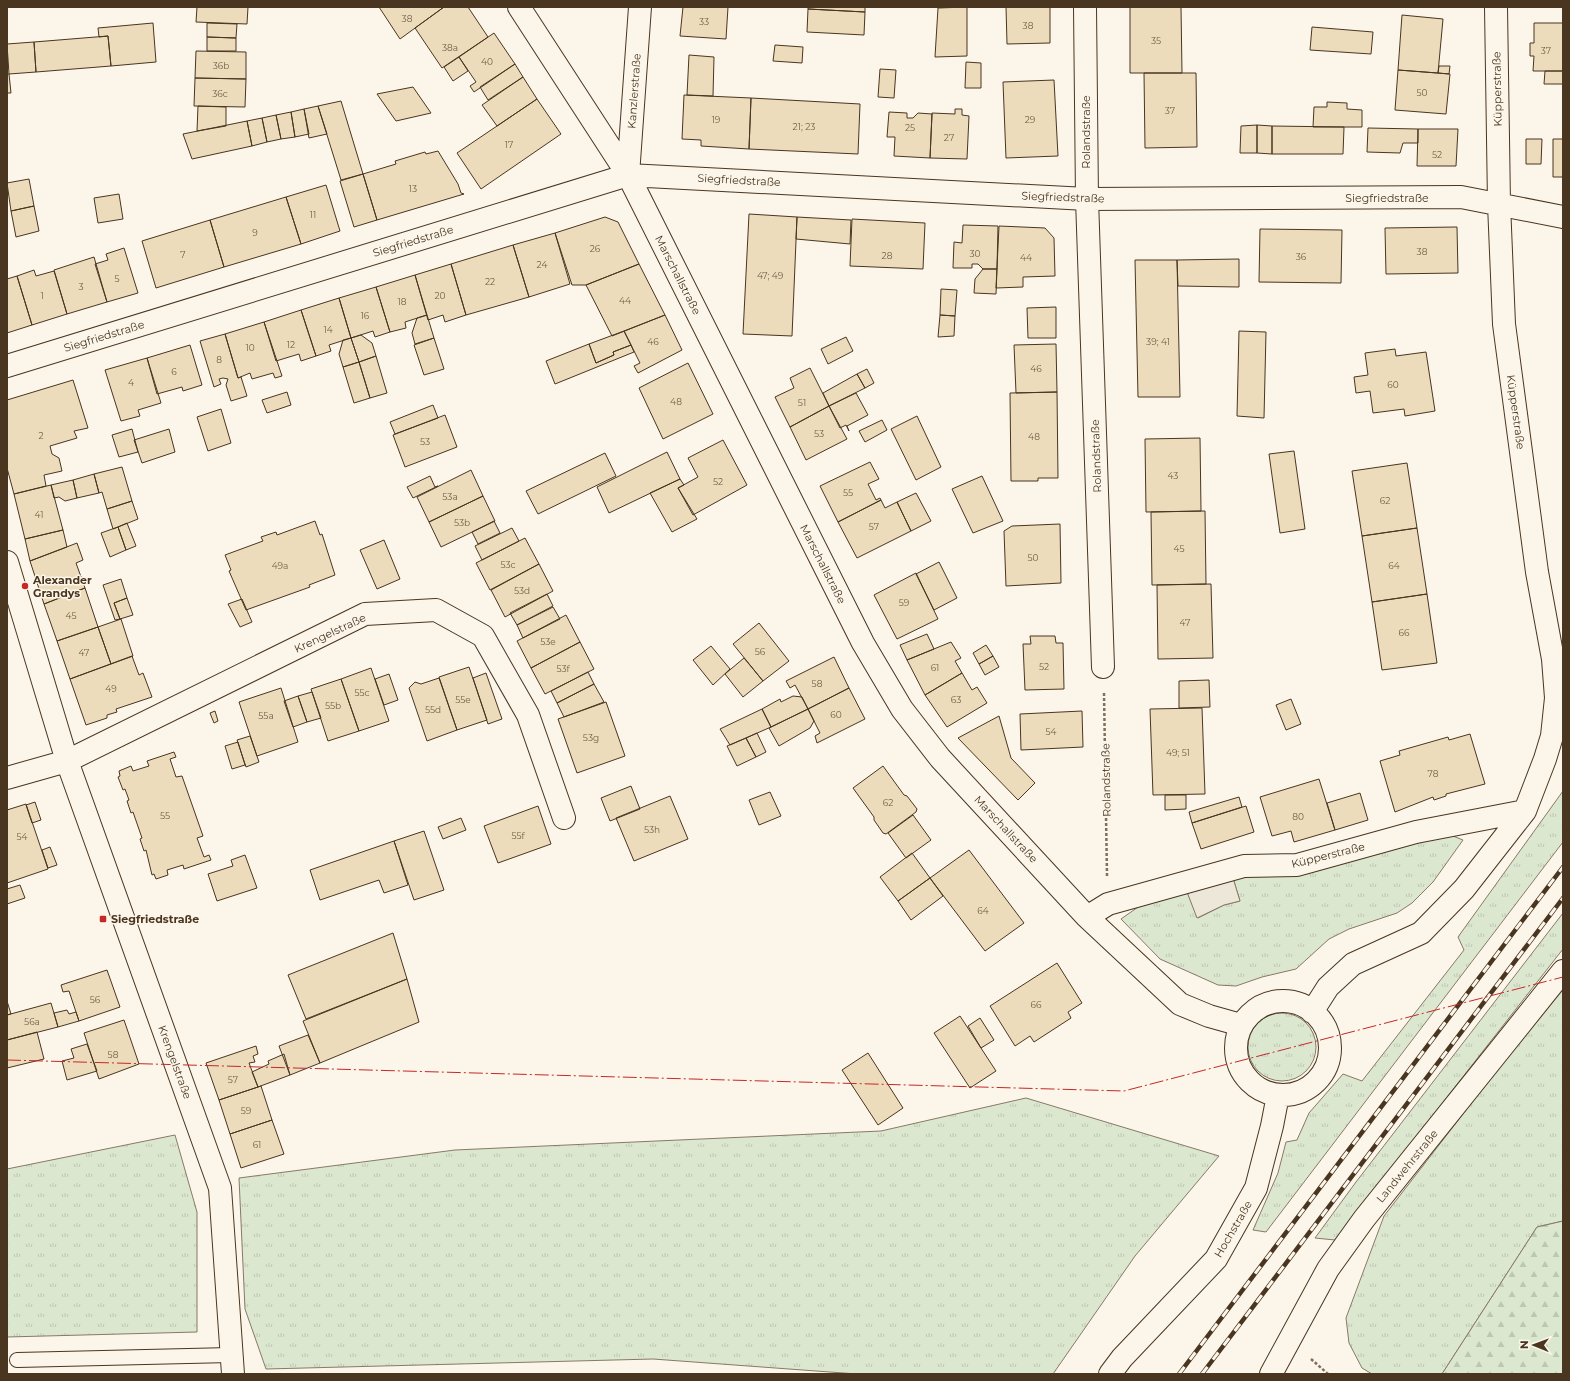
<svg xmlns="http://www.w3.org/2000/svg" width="1570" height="1381" font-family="Montserrat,sans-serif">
	<defs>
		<pattern id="grass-tufts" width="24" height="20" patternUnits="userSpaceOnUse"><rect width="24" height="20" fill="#dce7d0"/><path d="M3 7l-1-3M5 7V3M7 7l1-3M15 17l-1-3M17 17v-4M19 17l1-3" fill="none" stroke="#bec7b2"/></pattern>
		<pattern id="forest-firs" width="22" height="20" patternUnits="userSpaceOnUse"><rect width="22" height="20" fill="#dce7d0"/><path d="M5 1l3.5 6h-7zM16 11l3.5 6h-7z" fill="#bec7b2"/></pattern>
	</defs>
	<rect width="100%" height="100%" fill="#fbf6e9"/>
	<path fill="url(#grass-tufts)" stroke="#887966" d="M1563 791V842L1266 1232 1253 1230 1278 1173 1286 1142 1297 1140 1309 1113 1343 1074 1362 1081 1464 950 1458 937Z
		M1453 836 1463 840 1433 882 1412 903 1397 913 1349 929 1329 939 1296 969 1262 977 1236 986 1218 985 1160 959 1121 919 1141 905 1187 892 1198 918 1224 905 1240 901 1233 878 1418 839Z
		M1563 913V949L1335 1240 1315 1238 1356 1182Z
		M1563 985V1221L1537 1227 1442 1374H1372L1362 1368 1349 1343 1346 1318 1384 1216Z
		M1248 1047a34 34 0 1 1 68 0a34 34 0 1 1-68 0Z
		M1026 1098 1219 1156 1135 1256 1053 1374H857L653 1359 266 1369 245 1309 239 1178 455 1150 881 1131Z
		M175 1135 197 1212V1332L7 1337V1169Z"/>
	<path fill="url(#forest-firs)" stroke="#887966" d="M1563 1221V1374H1442L1537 1227Z"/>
	<path fill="#ede7d9" stroke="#887966" d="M1233 878 1240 901 1224 905 1197 918 1187 892Z"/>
	<path fill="#ecdcbc" stroke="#4a3520" d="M197 7H248L247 24 196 22Z
		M379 7H444L400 39Z
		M444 7H468L488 37 442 68 415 28Z
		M683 7H728L726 39 680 36Z
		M808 7H865V12L808 9Z
		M967 7V56L935 57 938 8Z
		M1006 7H1050V43L1007 44Z
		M1130 7H1181L1182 73H1130Z
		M808 9 865 12 864 35 807 32Z
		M1402 15 1443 19 1438 73 1398 70Z
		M153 23 156 62 111 66 108 36 99 37 98 28Z
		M207 23 237 24 236 38 207 37Z
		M1534 23H1563V71H1533L1534 56H1530V43H1534Z
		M1312 27 1373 32 1371 54 1310 50Z
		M494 33 515 64 474 92 470 86 476 82 459 57Z
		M108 36 111 66 36 72 34 42Z
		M207 37 236 38V51H207Z
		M34 42 36 72 9 74 7 44Z
		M775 45 803 47 802 63 773 61Z
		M196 51 246 52V79L195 78Z
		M689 55 714 57 713 96 687 95Z
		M459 57 468 71 453 81 444 67Z
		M966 62 981 63V88H965Z
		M515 64 523 77 488 100 480 87Z
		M1439 66H1450L1449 74 1438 73Z
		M880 69 896 70 894 98 878 97Z
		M1398 70 1450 74 1446 114 1395 110Z
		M1545 71H1563V84H1544Z
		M1144 73H1196L1197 147 1145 148Z
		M7 74H9L11 93H7Z
		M523 77 537 99 497 126 482 105Z
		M195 78 246 79 245 107 194 106Z
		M1054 80 1058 156 1006 158 1003 82Z
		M413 87 431 113 396 121 377 94Z
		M684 95 751 98 749 149 701 146V140L682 139Z
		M751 98 860 104 858 154 749 149Z
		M537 99 561 134 481 189 457 153Z
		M341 101 363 174 341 180 318 106Z
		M1327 102 1347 103V109L1362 110V127H1313L1314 107H1327Z
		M198 106 226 107V126L197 131Z
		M318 106 327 134 309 138 304 109Z
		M304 109 309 134 295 137 291 112Z
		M955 109H962V115L969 116 967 159 930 158 932 113 955 114Z
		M291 112 295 137 281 139 276 115Z
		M889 112 907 113V118H913L918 113 932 114 930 158 894 156 895 137H887Z
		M276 115 281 139 267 142 262 118Z
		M262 118 267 142 252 146 247 121Z
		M247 121 252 146 192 159 183 134Z
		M1257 125V153H1240L1241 126Z
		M1257 125 1272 126V154L1257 153Z
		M1272 126 1344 127 1343 154H1272Z
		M1368 128 1418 129V143H1403L1400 153 1367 152Z
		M1418 129H1458L1456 166H1417Z
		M1526 139H1542L1541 164H1526Z
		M1553 139H1563V177H1553Z
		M438 151 458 184 461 193 464 194 377 220 363 174 396 164 395 161 425 152 426 154Z
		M363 174 377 220 354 227 340 181Z
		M29 179 34 206 11 211 7 183Z
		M326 185 340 231 301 244 286 197Z
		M119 194 123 219 98 223 94 198Z
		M286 197 301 244 224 267 210 220Z
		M34 206 39 231 16 237 11 211Z
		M749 214 797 217 792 336 743 334Z
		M605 217 618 222 639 264 586 285H572L555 233Z
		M797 217 851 220 850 244 796 239Z
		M852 219 925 223 923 269 850 266Z
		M210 220 224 267 156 288 142 241Z
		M963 225 998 226 997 269H983L978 264H972V268H953L954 242 962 243Z
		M999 226 1045 228 1054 238 1055 276 1023 277V287L996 288Z
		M1457 227 1458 273 1386 274 1385 228Z
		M1260 229 1342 230 1341 283 1259 282Z
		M555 233 570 284 529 297 513 245Z
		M513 245 529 297 466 315 451 264Z
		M124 248 138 293 107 302 95 264 108 260 106 254Z
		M94 257 107 302 67 314 54 270Z
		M1239 259V287L1178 286 1177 260Z
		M1135 260H1177L1180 397H1138Z
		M451 264 466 315 445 322 443 315 428 320 415 275Z
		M639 264 665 315 612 336 586 285Z
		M983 269H997L996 294 974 293 975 279Z
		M34 270 36 276 54 271 67 314 32 325 17 276Z
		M415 275 427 315 405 322 406 328 390 332 376 287Z
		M17 276 32 325 7 333V279Z
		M376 287 390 332 375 337 373 331 351 338 339 298Z
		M941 289 957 290 955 316 940 315Z
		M339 298 351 338 329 345 331 351 316 356 301 310Z
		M1056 307V338H1028L1027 308Z
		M301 310 316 356 301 361 299 354 276 361 264 322Z
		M427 315 434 338 415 344 412 333 417 318Z
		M665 315 682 350 638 373 634 366 640 363 624 331Z
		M940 315 955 316 954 336 938 337Z
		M264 322 282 376 275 378 273 373 252 379 250 373 238 378 225 334Z
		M624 331 631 345 613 352 614 355 596 363 589 344Z
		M1239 331 1266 332 1264 418 1237 416Z
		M225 334 238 378 241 377 247 396 231 401 226 385 228 379 223 378 219 379 221 384 214 387 200 341Z
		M361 335 372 343 376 356 359 362 351 338Z
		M846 337 853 351 828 364 821 349Z
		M351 338 359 362 343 367 339 354 343 340Z
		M434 338 444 369 424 375 414 345Z
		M589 344 596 363 614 355 613 352 631 345 634 352 555 384 546 361Z
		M1056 344 1057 392 1016 393 1014 345Z
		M190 345 202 385 183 391 182 387 157 394 147 358Z
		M1395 349 1396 356 1426 352 1435 411 1405 416 1404 409 1373 413 1370 391 1356 393 1354 377 1368 375 1365 353Z
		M376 356 387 393 370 398 359 362Z
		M147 358 161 403 138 410 140 416 121 421 105 370Z
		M359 362 370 398 354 403 343 367Z
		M688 363 713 414 663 439 639 388Z
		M810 368 829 406 790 427 775 397 794 388 790 378Z
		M867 369 874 383 865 388 857 374Z
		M857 374 865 388 829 406 823 393Z
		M73 380 88 428 74 431 77 438 50 446 52 454 59 458 62 471 44 475 46 486 14 494 7 468V400Z
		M287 392 291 405 267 413 262 400Z
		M1057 392 1058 478H1038V481H1011L1010 393Z
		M856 393 868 415 847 426 849 431 846 425 840 428 829 406Z
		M433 405 438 418 395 434 390 422Z
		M829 406 847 439 806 460 790 427Z
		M221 409 231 443 208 451 197 417Z
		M445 415 457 447 405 467 393 435Z
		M917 416 941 467 916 480 891 429Z
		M882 420 887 430 865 442 859 431Z
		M132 429 138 452 119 457 112 435Z
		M169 429 175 452 142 463 134 440Z
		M1200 438 1201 511 1146 512 1145 439Z
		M723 440 747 485 693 515 678 488 698 477 688 458Z
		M1294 451 1305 529 1280 533 1269 454Z
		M667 452 680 479 609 513 597 487Z
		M605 453 616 476 538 514 526 491Z
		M870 462 879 479 868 484 876 500 880 498 881 500 838 522 820 486Z
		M1407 463 1417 528 1362 536 1352 471Z
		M122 467 132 501 107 509 102 492 99 493 94 474Z
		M471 470 483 496 429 522 417 497Z
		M94 474 99 493 77 498 73 480Z
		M430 476 435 487 438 486 413 498 407 487Z
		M982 476 1003 521 973 533 952 489Z
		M680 479 684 485 678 488 697 519 672 532 650 493Z
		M73 480 77 498 65 501 59 497 54 498 51 485Z
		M51 485 63 530 25 539 14 494Z
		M916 493 931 521 911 531 897 502Z
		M483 496 495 521 441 547 429 522Z
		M881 500 885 508 897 502 911 531 857 558 838 522Z
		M132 501 138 519 113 529 107 509Z
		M1205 511 1206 584 1152 585 1151 512Z
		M315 521 320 535 322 534 335 575 309 585 310 587 246 610 229 571 231 570 225 555 263 541 261 537 276 532 277 535Z
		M494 521 500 533 478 544 472 532Z
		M127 523 136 546 126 550 118 527Z
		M1060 524 1061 583 1006 586 1004 531 1012 526Z
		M118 527 126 550 110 557 101 533Z
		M512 528 519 541 482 560 475 546Z
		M1417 528 1427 594 1372 602 1362 536Z
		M63 530 67 547 30 561 25 539Z
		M525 538 539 564 490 590 476 563Z
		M384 540 400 579 377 589 360 550Z
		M77 543 83 560 76 563 85 588 44 604 30 561Z
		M939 562 957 598 934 610 916 574Z
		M539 564 553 591 505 617 491 590Z
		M916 573 938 619 897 639 874 595Z
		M121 579 127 598 114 603 120 619 115 620 103 585Z
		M1211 584 1213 658 1158 659 1157 585Z
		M85 588 98 627 57 641 44 604Z
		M547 594 553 606 517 625 510 613Z
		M1427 594 1437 663 1382 670 1372 602Z
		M127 598 133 615 120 619 114 603Z
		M242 599 252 622 240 627 228 604Z
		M553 607 560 619 523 638 517 625Z
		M566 615 580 642 531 668 517 641Z
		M121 619 133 656 111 664 98 627Z
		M759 623 789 661 763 681 733 644Z
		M98 627 111 664 70 679 57 641Z
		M927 634 934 649 907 660 900 645Z
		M1030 636H1055L1056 643H1063L1064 689 1025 690 1023 644H1031Z
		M580 642 594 669 545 694 531 668Z
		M951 642 961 658 955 661 962 673 925 695 907 660Z
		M986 645 993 656 979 664 973 653Z
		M711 646 730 669 713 685 693 660Z
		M132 656 139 675 143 673 152 697 116 709 117 712 107 715V718L86 725 70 679Z
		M993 656 999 667 985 675 979 664Z
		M834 657 849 688 808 709 795 685 790 688 786 681Z
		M744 658 763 681 743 697 725 674Z
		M469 667 487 720 457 730 439 677Z
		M371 668 389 721 359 731 341 679Z
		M588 672 594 684 557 703 551 691Z
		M486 673 502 719 488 724 473 678Z
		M962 673 972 690 977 687 987 703 947 727 925 695Z
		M389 674 398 700 384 705 375 679Z
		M439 678 457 730 427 741 409 688 415 682 421 684Z
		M341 679 359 731 328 741 311 689Z
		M1209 680 1210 707 1179 708V681Z
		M594 684 604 702 564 717 557 703Z
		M281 688 298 742 257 756 239 702Z
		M849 688 865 719 817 743 815 736 820 733 808 709Z
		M312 692 321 718 307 722 298 696Z
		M298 696 307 722 293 727 284 701Z
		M793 696 802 697 808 709 771 727 762 709 780 699 781 702Z
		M1291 699 1301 724 1286 730 1276 705Z
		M606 702 625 756 577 773 558 719Z
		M1202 708 1205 794 1153 795 1150 709Z
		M762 709 771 727 730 745 720 729Z
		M808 709 814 721 810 728 779 746 769 728Z
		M215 711 218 721 214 723 210 713Z
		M1082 711 1083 747 1021 750 1020 714Z
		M999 716 1011 758 1035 783 1018 800 958 738Z
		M757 733 766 752 756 757 746 738Z
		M1470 734 1485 784 1446 794V796L1434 800 1433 797 1395 812 1380 761 1400 755 1399 751 1448 737 1449 740Z
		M250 736 259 762 246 767 237 740Z
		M746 738 756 757 737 766 727 746Z
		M238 742 245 765 232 769 225 746Z
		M174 752 176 757 170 759 176 777 182 776 203 836 197 838 204 857 209 855 211 860 184 869 183 865 167 870 168 875 156 879 154 874 152 875 146 850 144 851 140 839 142 838 133 812 131 813 127 801 129 800 125 789 123 790 118 777 120 776 119 771 131 766 133 771 149 766 147 761Z
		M883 766 904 795 907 796 917 809 916 812 886 834 883 833 874 820V817L853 788Z
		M1319 779 1335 830 1294 842 1291 831 1272 836 1260 797Z
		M631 786 640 809 610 821 601 798Z
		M770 792 781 816 759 825 749 800Z
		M1360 793 1368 820 1335 830 1327 803Z
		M1165 795H1186V809L1165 810Z
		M670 796 688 839 634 861 616 818Z
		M1239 797 1242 807 1192 823 1189 812Z
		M35 802 41 820 32 823 26 805Z
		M26 804 48 869 7 883V810Z
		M538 806 551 844 498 863 484 826Z
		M1246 806 1254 832 1201 849 1192 823Z
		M913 815 931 840 906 858 888 833Z
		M461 818 466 830 443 839 438 827Z
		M424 831 444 890 414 900 394 841Z
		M394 841 408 885 384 893 379 880 320 900 310 870Z
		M50 847 57 865 48 868 42 850Z
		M969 850 1024 923 985 951 930 878Z
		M912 853 930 878 898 901 880 877Z
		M245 855 257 888 217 901 208 874 233 866 231 860Z
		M930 878 943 896 911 920 898 901Z
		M20 885 25 898 7 904V889Z
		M393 933 407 979 306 1019 288 975Z
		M1057 963 1082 1003 1068 1012 1071 1018 1034 1042 1030 1036 1015 1046 990 1006Z
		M107 970 120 1007 79 1021 69 991 63 992 61 985Z
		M407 979 419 1022 320 1063 303 1021Z
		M7 1001 11 1014 7 1015Z
		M51 1003 58 1027 7 1040V1015Z
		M67 1010 69 1014 76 1012 79 1021 58 1027 54 1013Z
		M960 1016 996 1071 970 1088 934 1033Z
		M980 1018 994 1040 981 1048 968 1026Z
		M124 1020 139 1064 99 1079 84 1033Z
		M37 1032 44 1059 7 1068V1040Z
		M308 1035 320 1063 290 1075 279 1046Z
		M87 1044 97 1071 67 1080 62 1061 74 1058 71 1049Z
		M256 1046 258 1054 253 1056 255 1062 249 1063 258 1087 219 1100 206 1063Z
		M868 1053 903 1108 878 1125 842 1070Z
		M284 1054 290 1075 258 1087 252 1072 269 1064 268 1061Z
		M261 1086 272 1120 230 1134 219 1100Z
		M272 1120 284 1154 241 1168 230 1134Z"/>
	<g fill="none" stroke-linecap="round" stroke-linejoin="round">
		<defs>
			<path id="service" d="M17 1360 231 1355"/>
			<path id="minor" d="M519 7 628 175 863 643 902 709 940 758 1087 917 1180 1004 1209 1016 1241 1025
				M1085 7 1087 199 1103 667
				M628 175 640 7
				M7 366 628 175 1087 199 1461 197 1563 217
				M7 562 67 761 220 1188 233 1374
				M7 778 67 761 365 614 436 610 483 636 528 715 564 818
				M1087 917 1108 904 1244 866 1297 865 1416 832 1525 811
				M1236 1048a47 47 0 1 1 94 0a47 47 0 1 1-94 0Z
				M1312 1012 1328 987 1353 964 1421 933 1464 889 1525 811 1545 759 1552 736 1556 698 1553 659 1537 572 1504 324 1499 204 1496 7
				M1110 1374 1122 1358 1216 1259 1256 1188 1272 1126 1278 1095
				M1271 1374 1328 1269 1364 1219 1563 971"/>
		</defs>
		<use href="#service" stroke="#4a3520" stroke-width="16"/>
		<use href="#minor" stroke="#4a3520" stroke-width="24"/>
		<path stroke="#7f6f5c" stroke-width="2.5" stroke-dasharray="3 2" stroke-linecap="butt" d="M1104 693 1107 876
			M1311 1359 1328 1374"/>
		<use href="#service" stroke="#fbf6e9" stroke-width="14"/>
		<use href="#minor" stroke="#fbf6e9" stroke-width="22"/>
		<defs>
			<path id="rail" d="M1179 1374 1563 867
				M1202 1374 1563 898"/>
		</defs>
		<use href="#rail" stroke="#4a3520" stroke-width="4.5"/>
		<use href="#rail" stroke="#fbf6e9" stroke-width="3" stroke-dasharray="9" stroke-linecap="butt"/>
		<path stroke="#c62828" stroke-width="1" stroke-dasharray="14 3 2 3" stroke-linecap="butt" d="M7 1060 1124 1091 1563 977"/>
	</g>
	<g fill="#c62828" stroke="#fbf6e9" stroke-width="1.5">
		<circle cx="25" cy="586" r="4"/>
		<rect x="99" y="915" width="8" height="8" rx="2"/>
	</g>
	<g text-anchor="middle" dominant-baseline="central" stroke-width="3" stroke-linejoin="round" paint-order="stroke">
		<g font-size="9" fill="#725f47">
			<text x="407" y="18">38</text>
			<text x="704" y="21">33</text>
			<text x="1028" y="25">38</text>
			<text x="1156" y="40">35</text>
			<text x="450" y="47">38a</text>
			<text x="1546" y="50">37</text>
			<text x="487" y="61">40</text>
			<text x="221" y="65">36b</text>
			<text x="1422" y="92">50</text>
			<text x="220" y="93">36c</text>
			<text x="1170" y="110">37</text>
			<text x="716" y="119">19</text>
			<text x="1030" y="119">29</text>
			<text x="804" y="126">21; 23</text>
			<text x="910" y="127">25</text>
			<text x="949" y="137">27</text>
			<text x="509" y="144">17</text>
			<text x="1437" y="154">52</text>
			<text x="413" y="188">13</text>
			<text x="313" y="214">11</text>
			<text x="255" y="232">9</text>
			<text x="595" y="248">26</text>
			<text x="1422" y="251">38</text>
			<text x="975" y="253">30</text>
			<text x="183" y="254">7</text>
			<text x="887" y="255">28</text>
			<text x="1301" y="256">36</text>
			<text x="1026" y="257">44</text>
			<text x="542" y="264">24</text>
			<text x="770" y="275">47; 49</text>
			<text x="117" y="278">5</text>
			<text x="490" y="281">22</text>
			<text x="81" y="286">3</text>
			<text x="42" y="295">1</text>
			<text x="440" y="295">20</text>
			<text x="625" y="300">44</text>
			<text x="402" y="301">18</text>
			<text x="365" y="315">16</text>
			<text x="328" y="329">14</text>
			<text x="653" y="341">46</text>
			<text x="1158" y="341">39; 41</text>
			<text x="291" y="344">12</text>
			<text x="250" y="347">10</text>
			<text x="219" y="359">8</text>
			<text x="1036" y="368">46</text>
			<text x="174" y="371">6</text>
			<text x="131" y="382">4</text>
			<text x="1393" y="384">60</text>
			<text x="676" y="401">48</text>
			<text x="802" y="402">51</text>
			<text x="819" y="433">53</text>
			<text x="41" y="435">2</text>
			<text x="1034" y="436">48</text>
			<text x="425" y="441">53</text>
			<text x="1173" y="475">43</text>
			<text x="718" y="481">52</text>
			<text x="848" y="492">55</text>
			<text x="450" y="496">53a</text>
			<text x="1385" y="500">62</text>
			<text x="39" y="514">41</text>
			<text x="462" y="522">53b</text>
			<text x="874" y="526">57</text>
			<text x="1179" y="548">45</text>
			<text x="1033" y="557">50</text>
			<text x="508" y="564">53c</text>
			<text x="280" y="565">49a</text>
			<text x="1394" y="565">64</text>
			<text x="522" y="590">53d</text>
			<text x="904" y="602">59</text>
			<text x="71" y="615">45</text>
			<text x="1185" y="622">47</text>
			<text x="1404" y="632">66</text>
			<text x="548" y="641">53e</text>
			<text x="760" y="651">56</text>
			<text x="84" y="652">47</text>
			<text x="1044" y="666">52</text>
			<text x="935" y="667">61</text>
			<text x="563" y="668">53f</text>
			<text x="817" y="683">58</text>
			<text x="111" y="688">49</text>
			<text x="362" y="692">55c</text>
			<text x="463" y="699">55e</text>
			<text x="956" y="699">63</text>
			<text x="333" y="705">55b</text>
			<text x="433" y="709">55d</text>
			<text x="836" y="714">60</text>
			<text x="266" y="715">55a</text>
			<text x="1051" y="731">54</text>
			<text x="591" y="737">53g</text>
			<text x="1178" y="752">49; 51</text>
			<text x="1433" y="773">78</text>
			<text x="888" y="802">62</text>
			<text x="165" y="815">55</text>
			<text x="1298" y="816">80</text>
			<text x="652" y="829">53h</text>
			<text x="518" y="835">55f</text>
			<text x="22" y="836">54</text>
			<text x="983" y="910">64</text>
			<text x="95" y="999">56</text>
			<text x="1036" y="1004">66</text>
			<text x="32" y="1021">56a</text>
			<text x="113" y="1054">58</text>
			<text x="233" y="1079">57</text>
			<text x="246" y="1110">59</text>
			<text x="257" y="1144">61</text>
		</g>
		<g font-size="11" fill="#4a3520" stroke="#fbf6e9">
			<text transform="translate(1497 89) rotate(-91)">Küpperstraße</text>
			<text transform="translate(634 91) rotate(-86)">Kanzlerstraße</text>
			<text transform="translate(1086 132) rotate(-90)">Rolandstraße</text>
			<text transform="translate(739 180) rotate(3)">Siegfriedstraße</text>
			<text transform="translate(1063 197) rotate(2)">Siegfriedstraße</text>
			<text x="1387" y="198">Siegfriedstraße</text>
			<text transform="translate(413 241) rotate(-17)">Siegfriedstraße</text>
			<text transform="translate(678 275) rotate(63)">Marschallstraße</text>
			<text transform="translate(104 336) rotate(-17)">Siegfriedstraße</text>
			<text transform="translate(1516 412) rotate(82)">Küpperstraße</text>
			<text transform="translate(1096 456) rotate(-92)">Rolandstraße</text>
			<text transform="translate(823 564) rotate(63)">Marschallstraße</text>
			<text transform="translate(330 633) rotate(-25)">Krengelstraße</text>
			<text transform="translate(1106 780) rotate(-91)">Rolandstraße</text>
			<text transform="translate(1006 829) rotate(47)">Marschallstraße</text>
			<text transform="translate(1328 855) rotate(-14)">Küpperstraße</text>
			<text transform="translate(175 1062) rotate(70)">Krengelstraße</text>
			<text transform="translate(1407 1166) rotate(-51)">Landwehrstraße</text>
			<text transform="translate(1233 1229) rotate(-60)">Hochstraße</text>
		</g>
		<g font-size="11" font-weight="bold" fill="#4a3520" stroke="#fbf6e9" text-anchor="start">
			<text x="33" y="580">Alexander<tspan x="33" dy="13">Grandys</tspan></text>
			<text x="111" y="919">Siegfriedstraße</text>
		</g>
	</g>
	<rect width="1570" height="1381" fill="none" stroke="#4a3520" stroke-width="16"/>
	<g transform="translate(1534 1345) rotate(271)" stroke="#fbf6e9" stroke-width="3" paint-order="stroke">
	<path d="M0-3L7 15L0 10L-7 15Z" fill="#4a3520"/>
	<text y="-6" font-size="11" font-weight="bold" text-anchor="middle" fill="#4a3520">N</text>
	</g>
</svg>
